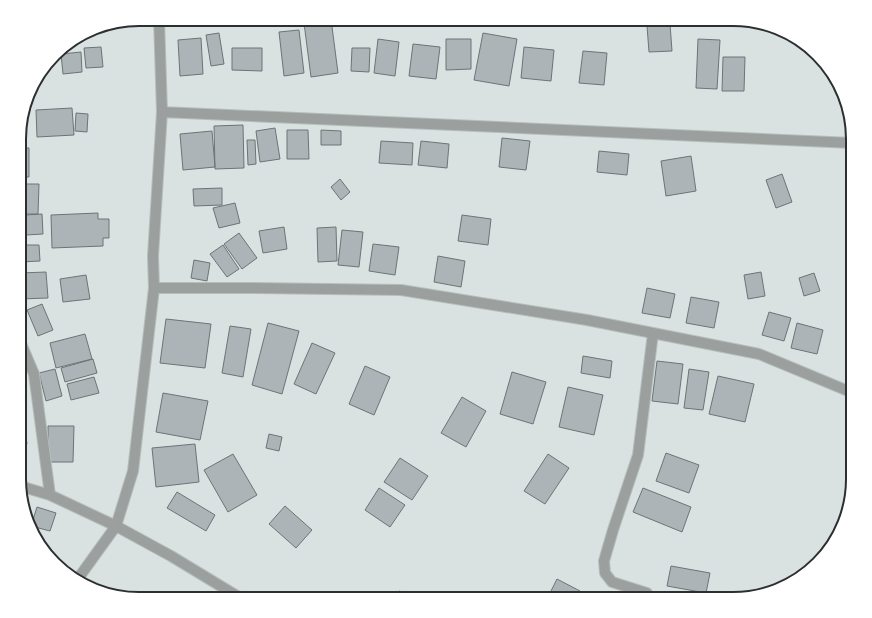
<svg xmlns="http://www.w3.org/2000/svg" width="872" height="618" font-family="Georgia,serif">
	<rect width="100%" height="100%" fill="#d9e2e1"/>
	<path fill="#acb4b7" stroke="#6c7476" d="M331 19 338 73 311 77 304 23Z
		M575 19H596L597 23 575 24Z
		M670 24 672 51 649 52 647 26Z
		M299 30 304 73 284 76 279 32Z
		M219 33 224 64 211 66 206 35Z
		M483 33 517 39 509 86 474 80Z
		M201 38 203 74 180 76 178 40Z
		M378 39 399 42 395 76 374 73Z
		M446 39H471V69L446 70Z
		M698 39 720 40 717 89 696 88Z
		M413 44 440 47 436 79 409 76Z
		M101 47 103 67 86 68 84 48Z
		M524 47 554 50 551 81 521 78Z
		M232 48H262V71L232 70Z
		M352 48H370L369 72 351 71Z
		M583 51 607 53 604 85 579 83Z
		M81 52 82 72 63 74 61 54Z
		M723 57H745L744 91H722Z
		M72 108 74 135 37 137 36 110Z
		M23 113H25L26 141H20V123Z
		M76 113 88 114 87 132 75 131Z
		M243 125 244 168 215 169 214 126Z
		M275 128 280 159 260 162 256 131Z
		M287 130H308L309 159H287Z
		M321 130 341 131V145H321Z
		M212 131 215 167 183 170 180 134Z
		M502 138 530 141 526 170 499 167Z
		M247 140H255L256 164 248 165Z
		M381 141 413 143 412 165 379 163Z
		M421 141 449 144 447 168 418 165Z
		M20 148H29V177H20Z
		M599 151 629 154 627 175 597 172Z
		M691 156 696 191 666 196 661 161Z
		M782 174 792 202 776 208 766 180Z
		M340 179 350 192 341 200 331 187Z
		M20 184H39L38 214H20Z
		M222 188V205L194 206 193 189Z
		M235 203 240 223 219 228 213 208Z
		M98 213V219H109V238H103V246L52 248 51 215Z
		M42 214 43 234 26 235 25 215Z
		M462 215 491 219 488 245 458 241Z
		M20 218H23L24 238H20Z
		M284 227 287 249 263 253 259 231Z
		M336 227 337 261 318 262 317 228Z
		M342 230 363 232 359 267 338 265Z
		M239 233 257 258 242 269 224 244Z
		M373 244 399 247 395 275 369 271Z
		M20 245H39L40 261 20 262Z
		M223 245 239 269 227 277 210 254Z
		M438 256 465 261 461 287 434 282Z
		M194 260 210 263 207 281 191 278Z
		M46 272 48 298 20 299V273Z
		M761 272 765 296 748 299 744 275Z
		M814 273 820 291 804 296 799 278Z
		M86 275 90 299 63 302 60 279Z
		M647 288 675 294 670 318 642 313Z
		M691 297 719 302 714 328 686 323Z
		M42 304 53 330 38 336 27 310Z
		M769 312 791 318 784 341 762 335Z
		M166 319 211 324 205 368 160 363Z
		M268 323 299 331 282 394 252 385Z
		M797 323 823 330 817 354 791 348Z
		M230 326 251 329 243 377 222 373Z
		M85 334 92 359 56 368 50 343Z
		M312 343 335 353 316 394 294 384Z
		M583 356 612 361 610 378 581 373Z
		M93 359 97 373 65 382 61 368Z
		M657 361 683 364 678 404 652 401Z
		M365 366 390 377 374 415 349 404Z
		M55 369 62 396 46 401 39 373Z
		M689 369 709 372 703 410 684 408Z
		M512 372 546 382 533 424 500 414Z
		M718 376 754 384 745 422 709 414Z
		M94 377 99 393 71 400 67 384Z
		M568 387 603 395 594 435 559 427Z
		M163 393 208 401 200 440 156 432Z
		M462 397 486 411 466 447 441 433Z
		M20 400 27 444 20 445Z
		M48 426H74L73 462H48Z
		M269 434 282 437 279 451 266 448Z
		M195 444 199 482 156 487 152 448Z
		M666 453 699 465 689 493 656 481Z
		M233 454 257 495 228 512 204 470Z
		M548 454 569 468 545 504 524 491Z
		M400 458 428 476 412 500 384 482Z
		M379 488 405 505 390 527 365 510Z
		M643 488 691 507 682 532 633 512Z
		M177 492 215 515 206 531 167 508Z
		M285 506 312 530 296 548 269 524Z
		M37 507 56 513 50 531 31 526Z
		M671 566 710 573 706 593 667 586Z
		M557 579 580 591 576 599H547Z
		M399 591 422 598V599H396Z
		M721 596 741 597 733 599H721Z"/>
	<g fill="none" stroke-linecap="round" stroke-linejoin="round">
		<defs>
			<path id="minor" d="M162 112 853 143
				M154 288H250L401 290 587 320 759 354 853 393
				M20 341 34 374 50 495
				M20 486 50 495 116 526 171 556 242 599
				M77 580 116 526 133 471 154 288 153 256 162 112 159 19
				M647 593 612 582 605 573 604 561 613 530 638 455 653 333"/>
		</defs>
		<use href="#minor" stroke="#b6bebd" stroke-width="12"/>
		<use href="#minor" stroke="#9b9f9d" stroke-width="10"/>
	</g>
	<path d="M0 0H872V618H0ZM139 26H733A113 113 0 0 1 846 139V479A113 113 0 0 1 733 592H139A113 113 0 0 1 26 479V139A113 113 0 0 1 139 26Z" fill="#fff" fill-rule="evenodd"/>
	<path fill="none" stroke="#2b2f2f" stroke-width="2" d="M139 26H733A113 113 0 0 1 846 139V479A113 113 0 0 1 733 592H139A113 113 0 0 1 26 479V139A113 113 0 0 1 139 26Z"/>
</svg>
